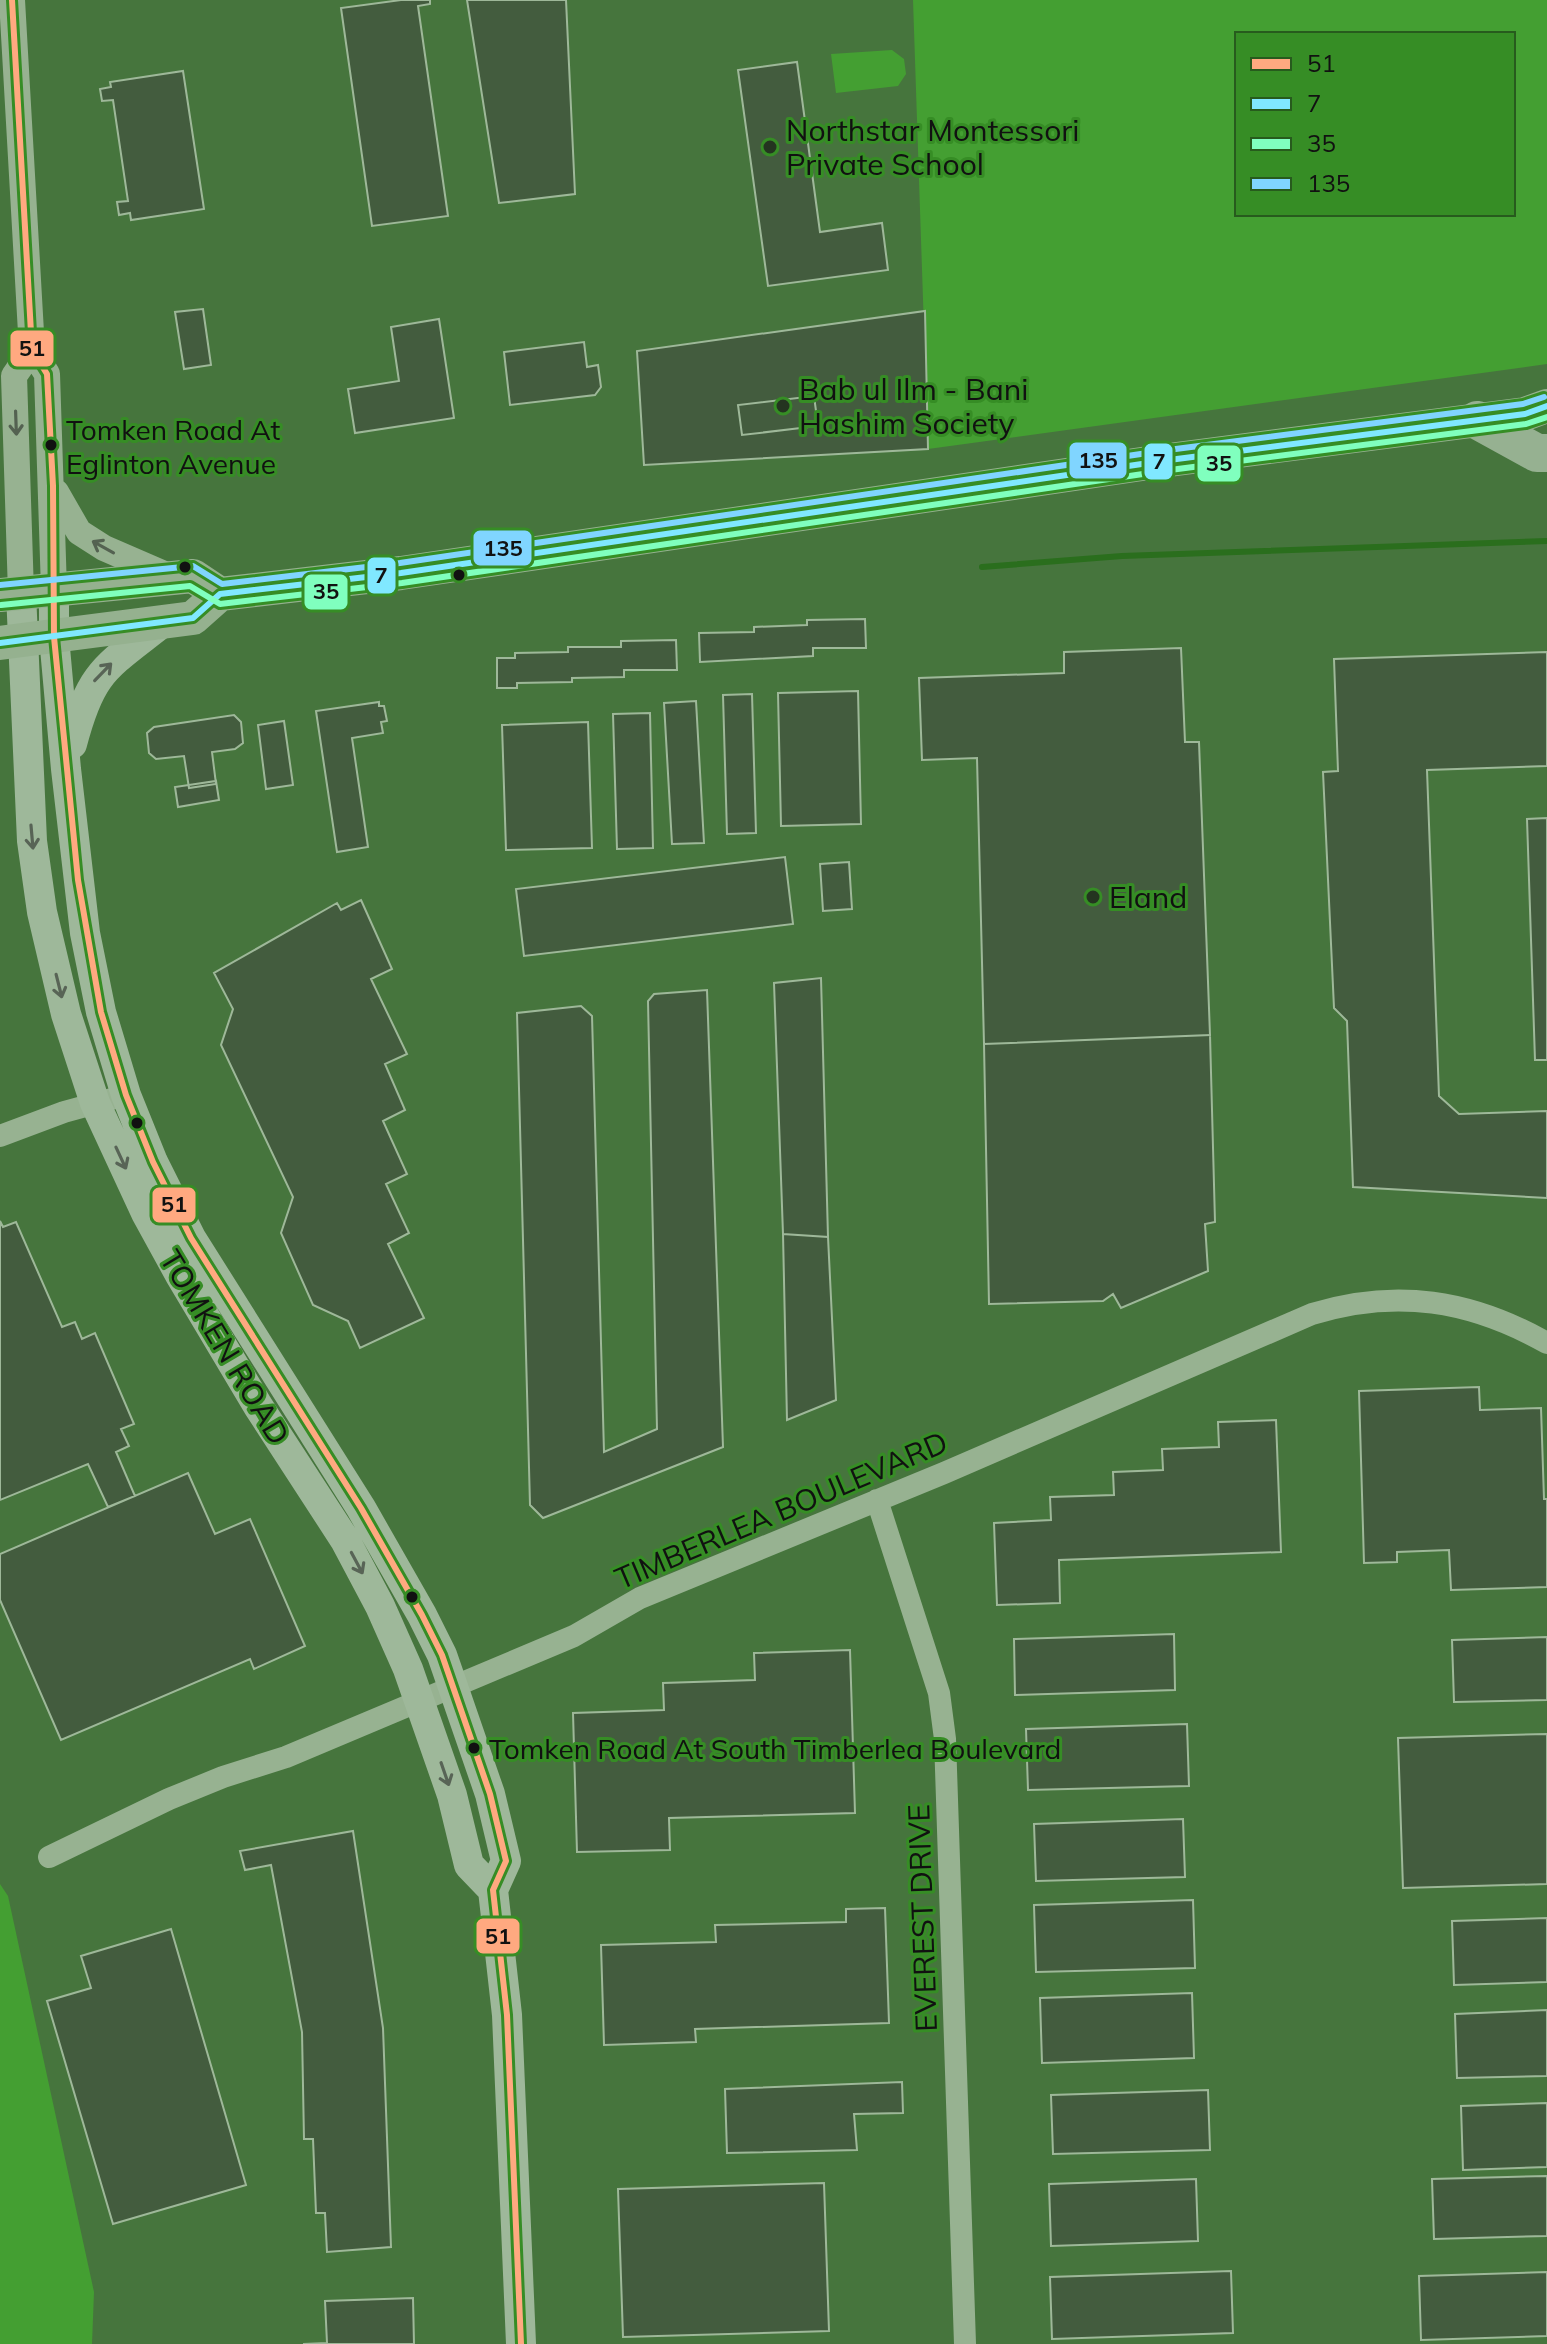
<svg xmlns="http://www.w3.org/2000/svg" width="1547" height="2344" font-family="Mulish,sans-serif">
	<rect width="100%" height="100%" fill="#46753d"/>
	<path fill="#449f32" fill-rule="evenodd" d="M913 0H1547V364L928 449ZM1237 34H1513V214H1237Z
		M892 50 904 59 906 74 898 86 836 93 831 54Z
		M0 1884 8 1896 94 2292 92 2344H0Z"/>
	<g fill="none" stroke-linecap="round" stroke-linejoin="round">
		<path stroke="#2a6e1d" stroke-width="6" d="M982 567 1122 556 1547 541"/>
	</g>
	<path fill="#435c3e" stroke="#9eb899" stroke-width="2" d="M401 0H430V4L418 6 448 216 372 226 341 8Z
		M467 0H566L575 194 499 203Z
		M797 62 820 232 882 223 888 270 768 286 738 70Z
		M183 71 204 209 131 220 130 213 119 215 117 202 128 201 113 100 102 101 100 89 111 87 110 82Z
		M203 309 211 365 184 369 175 312Z
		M925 311 928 449 644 465 637 351Z
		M439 319 454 418 355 433 348 389 399 381 391 327Z
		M584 342 587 367 598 365 601 387 595 395 510 405 504 352Z
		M814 396 818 426 742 435 738 405Z
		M865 619 866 648H813V656L700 662 699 633 754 632V627L807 625V620Z
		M676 640 677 670H624V677L572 678V682L517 683V688H497V658H515V653L568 652V647H621V641Z
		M1181 648 1185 742H1199L1210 1035 984 1044 977 758 922 760 919 678 1064 673V652Z
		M1547 652V766L1427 770 1439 1096 1459 1114 1547 1111V1198L1353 1187 1347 1021 1334 1008 1323 772 1338 771 1334 659Z
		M858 691 861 824 781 826 778 693Z
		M752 694 756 833 727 834 723 695Z
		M696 701 704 843 672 844 664 703Z
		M379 702V706H384L387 721 381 722 383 733 352 738 368 847 337 852 316 711Z
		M650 713 653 848 617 849 613 714Z
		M234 715 241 722 243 743 235 749 212 752 216 784 189 788 184 756 156 759 149 753 147 733 154 727Z
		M284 721 293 785 266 789 258 725Z
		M588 722 592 848 506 850 502 725Z
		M216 781 219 800 178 807 175 787Z
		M1547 818V1060H1535L1527 819Z
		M785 857 793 924 524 956 516 889Z
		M849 862 852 909 823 911 820 864Z
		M361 900 392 969 371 979 407 1054 385 1064 405 1110 383 1121 407 1174 386 1184 409 1233 388 1244 424 1318 360 1348 348 1321 313 1305 281 1233 293 1197 221 1045 233 1009 214 973 337 903 341 910Z
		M821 978 828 1237 783 1234 774 983Z
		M707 990 723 1447 543 1518 530 1505 517 1013 581 1006 592 1016 604 1452 657 1429 648 1001 654 994Z
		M1210 1035 1215 1222 1205 1224 1208 1271 1121 1308 1113 1294 1103 1301 989 1304 984 1044Z
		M0 1221 3 1227 16 1222 62 1327 75 1322 82 1339 95 1333 134 1424 121 1429 129 1446 116 1452 135 1496 108 1507 88 1464 0 1500Z
		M783 1234 828 1237 836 1400 787 1420Z
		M1479 1387 1480 1410 1541 1408 1544 1499H1547V1587L1451 1590 1449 1550 1397 1552V1562L1364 1563 1359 1391Z
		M1276 1420 1281 1552 1059 1560 1060 1603 997 1605 994 1523 1051 1520 1050 1497 1114 1495 1113 1472 1163 1470 1162 1449 1219 1447 1218 1422Z
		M188 1473 215 1534 250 1519 305 1646 254 1669 250 1659 61 1740 0 1600V1554Z
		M1174 1634 1175 1690 1015 1695 1014 1639Z
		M1547 1637V1700L1454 1702 1452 1640Z
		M850 1650 855 1813 669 1818 670 1850 577 1852 573 1713 664 1710 663 1683 755 1680 754 1653Z
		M1187 1724 1189 1786 1028 1790 1026 1729Z
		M1547 1734V1884L1403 1888 1398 1738Z
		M1183 1819 1185 1877 1036 1881 1034 1824Z
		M353 1831 383 2028 391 2247 327 2252 325 2213H316L313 2139H304L302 2032 271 1865 245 1870 240 1851Z
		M1193 1900 1195 1968 1036 1972 1034 1905Z
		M885 1908 889 2023 695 2029 696 2042 604 2045 601 1945 716 1942 715 1925 846 1922V1909Z
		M1547 1918V1982L1454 1985 1452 1921Z
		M171 1929 246 2185 113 2224 47 2001 91 1988 81 1956Z
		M1192 1993 1194 2058 1042 2063 1040 1998Z
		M1547 2010V2076L1457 2078 1455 2014Z
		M902 2082 903 2113 854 2114 857 2150 727 2153 725 2089Z
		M1208 2090 1210 2150 1053 2154 1051 2095Z
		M1547 2103V2167L1463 2170 1461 2106Z
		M1547 2176V2236L1434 2239 1432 2179Z
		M1196 2179 1198 2241 1051 2246 1049 2184Z
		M824 2183 829 2331 623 2337 618 2189Z
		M1231 2271 1233 2333 1052 2339 1050 2277Z
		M1547 2272V2336L1421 2340 1419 2276Z
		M413 2298 414 2344H303L327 2343 325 2301Z"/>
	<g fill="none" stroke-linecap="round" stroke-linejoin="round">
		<path stroke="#97b291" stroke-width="22" d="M0 1136 64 1112 126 1095
			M877 1500 939 1693 945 1739 965 2344
			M49 1857 169 1799 223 1777 286 1757 574 1636 640 1598 944 1473 1312 1314C1396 1288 1471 1300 1547 1343"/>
		<path stroke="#97b291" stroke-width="26" d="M12 0 32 350 47 374 54 590
			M56 492 79 532 104 548 171 577
			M21 593 14 376 32 350"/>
		<path stroke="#9eb89a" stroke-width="30" d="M54 590V637L66 769 85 933 101 1012 126 1095 153 1162 191 1238 361 1508 422 1615 442 1655 490 1794 506 1861 493 1890 507 2015 521 2344
			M21 593 32 841 42 912 66 1014 95 1103 146 1213 180 1275 258 1406 345 1540 380 1606 408 1669 452 1795 469 1865 493 1890
			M72 744C91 671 105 668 162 623"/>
		<path stroke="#95b18f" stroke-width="34" d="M0 595 193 576 220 594
			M0 643 193 618 220 594 401 573 1169 460 1525 414 1547 406"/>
		<path stroke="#96b191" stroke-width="38" d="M1477 420 1537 453H1547"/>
		<defs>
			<path id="bus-1" d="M12 0 32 350 47 374 53 486 54 637 78 880 101 1012 126 1095 153 1162 191 1238 361 1508 422 1615 442 1655 490 1794 506 1861 493 1890 507 2015 521 2344"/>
			<path id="bus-2" d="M0 643 193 618 220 594 401 573 1169 460 1525 414 1547 406"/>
			<path id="bus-3" d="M1 605 190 586 220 604 402 583 1170 470 1526 424 1547 417"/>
			<path id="bus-4" d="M0 585 193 566 222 584 400 563 1168 450 1523 404 1544 397"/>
		</defs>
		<use href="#bus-1" stroke="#368d25" stroke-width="12"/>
		<use href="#bus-2" stroke="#368d25" stroke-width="12"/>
		<use href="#bus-3" stroke="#368d25" stroke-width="12"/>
		<use href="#bus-4" stroke="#368d25" stroke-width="12"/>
		<use href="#bus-1" stroke="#ffa980" stroke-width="6"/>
		<use href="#bus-2" stroke="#80e8ff" stroke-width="6"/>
		<use href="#bus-3" stroke="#80ffbe" stroke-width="6"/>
		<use href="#bus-4" stroke="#80d5ff" stroke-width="6"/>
	</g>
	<defs><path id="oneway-shaft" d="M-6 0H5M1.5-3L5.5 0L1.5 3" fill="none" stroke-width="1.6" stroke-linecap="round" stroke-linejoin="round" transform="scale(2)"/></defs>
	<g stroke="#546251">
		<use href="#oneway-shaft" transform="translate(16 423) rotate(88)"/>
		<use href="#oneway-shaft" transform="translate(103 547) rotate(-151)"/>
	</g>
	<g stroke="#586456">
		<use href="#oneway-shaft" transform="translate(103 672) rotate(-46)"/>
		<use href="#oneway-shaft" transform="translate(32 837) rotate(85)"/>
		<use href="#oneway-shaft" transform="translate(59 986) rotate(76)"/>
		<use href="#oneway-shaft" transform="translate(121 1158) rotate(65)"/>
		<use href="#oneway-shaft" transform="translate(357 1563) rotate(62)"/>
		<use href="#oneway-shaft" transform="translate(445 1774) rotate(71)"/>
	</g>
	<g fill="#243420" stroke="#368d25" stroke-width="3">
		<circle cx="770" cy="147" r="8"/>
		<circle cx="783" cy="406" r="8"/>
		<circle cx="1093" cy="897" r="8"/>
	</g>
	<g fill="#111" stroke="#368d25" stroke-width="3">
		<circle cx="51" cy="445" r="7"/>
		<circle cx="185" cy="567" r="7"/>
		<circle cx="459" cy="575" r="7"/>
		<circle cx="137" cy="1123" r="7"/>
		<circle cx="412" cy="1597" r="7"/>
		<circle cx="474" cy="1748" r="7"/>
	</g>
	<g text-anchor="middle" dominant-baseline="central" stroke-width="6" stroke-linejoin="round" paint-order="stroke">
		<g font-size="28" fill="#111" stroke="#368d25" text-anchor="start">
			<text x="66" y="429">Tomken Road At<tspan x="66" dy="34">Eglinton Avenue</tspan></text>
			<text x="489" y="1748">Tomken Road At South Timberlea Boulevard</text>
		</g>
		<g font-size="30" fill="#111" stroke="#368d25" text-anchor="start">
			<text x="786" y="130">Northstar Montessori<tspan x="786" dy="34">Private School</tspan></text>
			<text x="799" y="389">Bab ul Ilm - Bani<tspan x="799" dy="34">Hashim Society</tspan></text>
			<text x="1109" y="897">Eland</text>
		</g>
		<g font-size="30" fill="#111" stroke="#368d25">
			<text transform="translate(225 1347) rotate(59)">TOMKEN ROAD</text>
			<text transform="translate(781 1510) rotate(-23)">TIMBERLEA BOULEVARD</text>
			<text transform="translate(922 1918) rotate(-92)">EVEREST DRIVE</text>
		</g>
	</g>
	<g stroke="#368d25" stroke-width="3">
		<rect x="9" y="329" width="46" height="39" rx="8" fill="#ffa980"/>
		<rect x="1068" y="441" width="60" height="39" rx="8" fill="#80d5ff"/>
		<rect x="1143" y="442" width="31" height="39" rx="8" fill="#80e8ff"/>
		<rect x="1196" y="444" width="46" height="39" rx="8" fill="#80ffbe"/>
		<rect x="472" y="529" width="61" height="38" rx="8" fill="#80d5ff"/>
		<rect x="366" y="556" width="31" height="39" rx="8" fill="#80e8ff"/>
		<rect x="303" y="573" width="46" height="38" rx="8" fill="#80ffbe"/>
		<rect x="151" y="1186" width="46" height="38" rx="8" fill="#ffa980"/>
		<rect x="475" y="1917" width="46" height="38" rx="8" fill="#ffa980"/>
	</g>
	<g font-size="22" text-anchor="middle" font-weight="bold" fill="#111">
		<text x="32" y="356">51</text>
		<text x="1098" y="468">135</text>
		<text x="1159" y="469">7</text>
		<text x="1219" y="471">35</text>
		<text x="503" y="556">135</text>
		<text x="381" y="583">7</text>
		<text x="326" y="599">35</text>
		<text x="174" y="1212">51</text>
		<text x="498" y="1944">51</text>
	</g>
	<rect x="1235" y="32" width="280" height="184" fill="#368d25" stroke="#275b1d" stroke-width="2"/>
	<rect x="1251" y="58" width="40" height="12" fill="#ffa980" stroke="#275b1d" stroke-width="2"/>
	<text x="1307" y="72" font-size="24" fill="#111111">51</text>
	<rect x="1251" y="98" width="40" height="12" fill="#80e8ff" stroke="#275b1d" stroke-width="2"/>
	<text x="1307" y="112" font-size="24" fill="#111111">7</text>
	<rect x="1251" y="138" width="40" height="12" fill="#80ffbe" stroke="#275b1d" stroke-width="2"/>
	<text x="1307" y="152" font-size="24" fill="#111111">35</text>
	<rect x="1251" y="178" width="40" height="12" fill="#80d5ff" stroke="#275b1d" stroke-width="2"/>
	<text x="1307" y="192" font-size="24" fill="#111111">135</text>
</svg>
